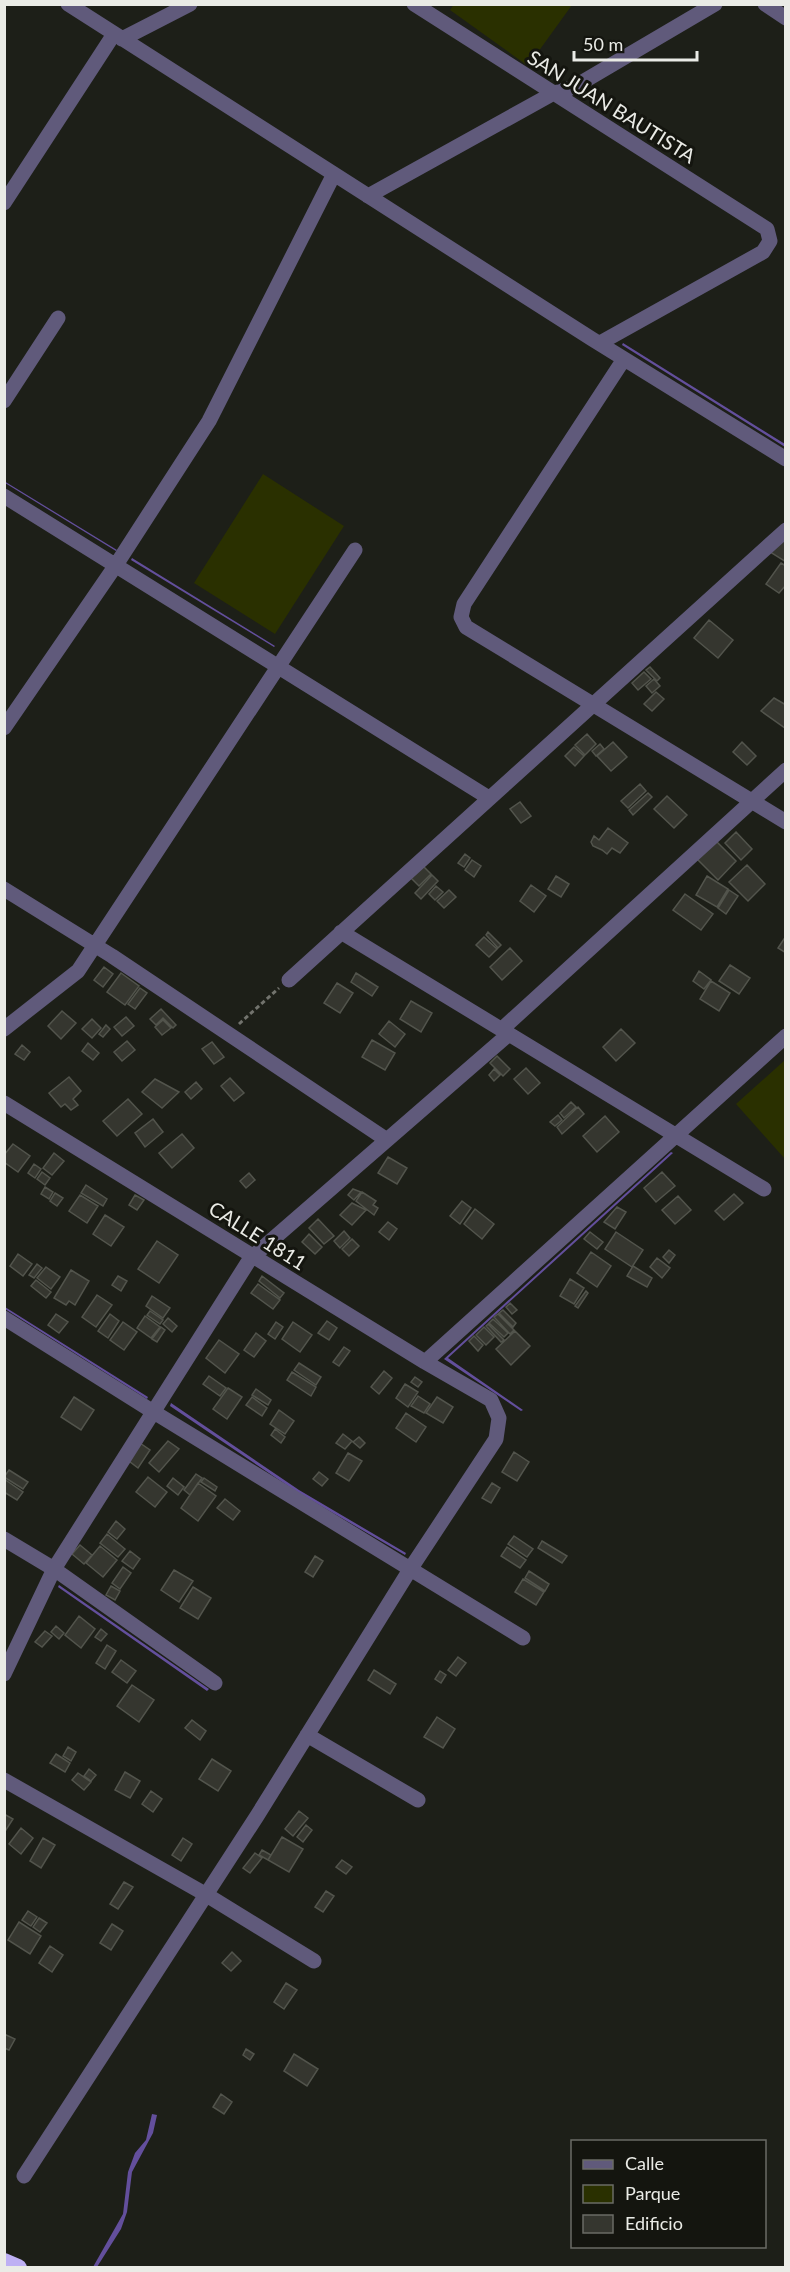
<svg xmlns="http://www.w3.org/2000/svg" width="790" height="2272" font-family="Lato,sans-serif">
	<rect width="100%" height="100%" fill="#1d1f18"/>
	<path fill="#2a3000" d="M454 4H572V5L528 66 450 10Z
		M263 474 344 526 275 634 194 583Z
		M785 1060V1159L736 1104Z"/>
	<path fill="#634f9c" d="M623 343 785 444V447L622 345Z
		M4 481 117 550 116 551 5 483Z
		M132 558 275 646 274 647 131 560Z
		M671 1152 673 1153 448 1358 523 1410 521 1411 444 1359Z
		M5 1307 148 1397 147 1399 5 1309Z
		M171 1403 299 1490 406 1553 405 1555 297 1492 170 1406Z
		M59 1585 209 1689 207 1691 58 1587Z
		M152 2114 157 2115 153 2133 132 2172 127 2212 121 2229 97 2267H93L123 2214 128 2172 135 2153 146 2140Z"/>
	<path fill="#35362f" stroke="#52544c" stroke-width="1.5" d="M786 537V562L770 552Z
		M781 563 786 566V585L779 593 766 584Z
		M709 620 733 640 718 658 694 638Z
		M650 667 660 678 657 681 646 670Z
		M644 672 651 679 638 690 632 683Z
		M654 679 660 686 652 693 646 686Z
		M656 692 664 699 652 711 644 704Z
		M774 698 786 705 785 728 761 711Z
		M587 734 596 744 585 755 575 745Z
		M613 742 627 757 611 771 597 756Z
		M742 742 756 756 747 765 733 752Z
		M600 744 604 749 596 756 592 751Z
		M574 747 584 756 575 766 565 756Z
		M640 784 646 791 628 808 621 801Z
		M648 793 652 797 633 815 629 810Z
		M667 796 687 815 674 828 654 809Z
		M520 802 531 816 521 823 510 809Z
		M608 828 628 843 620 853 612 848 607 854 602 850 593 846 591 842 594 836 599 840Z
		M736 832 752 849 741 860 725 843Z
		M715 840 736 861 718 880 697 859Z
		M465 854 470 858 464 867 458 863Z
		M472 860 481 866 474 877 465 870Z
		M747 865 765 884 748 901 729 882Z
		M423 866 431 874 419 886 411 878Z
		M432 875 438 881 421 899 415 893Z
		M556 876 569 884 561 897 548 889Z
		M707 876 728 889 717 907 696 895Z
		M531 885 546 896 534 912 520 901Z
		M436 886 443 892 435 900 429 894Z
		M449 890 456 897 444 908 437 901Z
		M729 890 738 896 726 914 718 908Z
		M685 894 713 914 701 930 673 910Z
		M488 932 501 945 498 948 486 935Z
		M786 936V953L778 948Z
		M484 937 497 949 489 957 476 945Z
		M510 948 522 961 502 980 490 967Z
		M730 965 750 978 739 994 719 981Z
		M104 967 113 974 103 987 94 980Z
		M699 971 711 980 704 989 693 981Z
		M121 973 139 986 125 1005 107 992Z
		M356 973 378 987 372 996 351 982Z
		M711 981 730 993 719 1011 700 999Z
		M337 983 353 993 340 1013 324 1003Z
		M140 988 147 993 135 1009 128 1004Z
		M411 1001 432 1013 421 1032 400 1019Z
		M161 1009 176 1025 173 1028 163 1018 156 1025 150 1019Z
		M62 1011 76 1023 61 1039 48 1026Z
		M126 1017 134 1026 122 1036 114 1027Z
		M92 1019 101 1028 92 1038 82 1029Z
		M163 1020 171 1028 162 1035 155 1027Z
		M389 1021 405 1034 395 1047 379 1034Z
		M106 1025 110 1029 103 1037 99 1034Z
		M621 1029 635 1043 616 1061 603 1047Z
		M372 1040 395 1053 385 1070 362 1057Z
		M127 1041 135 1050 122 1061 114 1052Z
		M212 1042 224 1057 214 1064 202 1049Z
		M88 1043 99 1053 93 1060 82 1051Z
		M22 1045 30 1052 24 1060 15 1054Z
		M497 1056 510 1069 503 1076 490 1063Z
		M526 1068 540 1083 528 1094 514 1079Z
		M494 1069 500 1075 494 1081 489 1075Z
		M69 1077 81 1091 73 1099 78 1105 71 1110 65 1104 61 1107 49 1093Z
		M230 1078 244 1093 234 1101 221 1086Z
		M155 1079 179 1092 162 1108 142 1092Z
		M196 1082 202 1089 191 1099 185 1092Z
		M128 1099 142 1114 117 1136 103 1121Z
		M571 1102 576 1107 564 1118 560 1113Z
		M578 1107 584 1114 562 1134 557 1127Z
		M558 1115 562 1120 555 1126 550 1122Z
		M605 1116 619 1132 597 1152 583 1136Z
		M153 1119 163 1132 145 1147 135 1133Z
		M182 1134 194 1148 172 1168 159 1153Z
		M13 1144 30 1156 18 1172 4 1162V1155Z
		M54 1153 64 1161 52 1175 43 1168Z
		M388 1157 407 1168 397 1184 378 1173Z
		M34 1164 41 1169 35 1178 28 1173Z
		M42 1172 50 1178 45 1185 37 1179Z
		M662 1172 675 1186 656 1202 644 1188Z
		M249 1173 255 1180 246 1188 240 1181Z
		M86 1185 107 1199 103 1206 81 1193Z
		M45 1187 53 1192 49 1199 41 1194Z
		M353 1189 361 1192 354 1200 348 1195Z
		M362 1192 376 1201 373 1205 378 1208 374 1215 356 1201Z
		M55 1193 63 1198 57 1206 50 1201Z
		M734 1194 743 1203 724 1220 715 1211Z
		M80 1195 98 1206 87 1223 69 1211Z
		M135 1195 144 1200 137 1210 129 1205Z
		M678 1196 691 1210 675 1224 662 1210Z
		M462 1201 471 1208 460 1224 450 1216Z
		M352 1203 366 1210 352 1225 340 1215Z
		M617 1207 626 1212 615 1229 604 1222Z
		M475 1209 494 1224 482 1239 464 1224Z
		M105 1215 124 1227 111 1246 93 1234Z
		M318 1219 334 1236 324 1244 309 1228Z
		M388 1222 397 1229 389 1240 379 1232Z
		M344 1231 350 1238 340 1248 334 1241Z
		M590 1232 603 1242 597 1249 584 1239Z
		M616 1232 643 1250 632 1267 605 1249Z
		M309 1234 322 1247 315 1254 302 1242Z
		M352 1239 359 1246 349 1256 342 1249Z
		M157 1241 178 1255 159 1283 138 1269Z
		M669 1250 675 1255 669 1263 663 1257Z
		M591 1252 611 1266 597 1287 577 1273Z
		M18 1254 32 1264 23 1276 10 1266Z
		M657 1258 670 1268 662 1278 650 1267Z
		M37 1264 42 1268 34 1278 29 1275Z
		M633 1266 652 1278 647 1287 627 1276Z
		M46 1267 60 1277 51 1289 37 1278Z
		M71 1270 89 1281 75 1305 69 1301 66 1305 54 1298Z
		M118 1276 127 1281 121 1291 112 1285Z
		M262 1276 284 1293 280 1298 259 1281Z
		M570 1279 584 1288 574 1304 560 1296Z
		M36 1280 51 1292 46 1298 31 1286Z
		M258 1284 280 1300 273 1309 251 1293Z
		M586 1291 588 1293 578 1308 575 1306Z
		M97 1295 112 1305 96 1327 82 1317Z
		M152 1296 170 1308 163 1318 146 1306Z
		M510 1303 517 1310 512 1314 506 1307Z
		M503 1310 516 1323 513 1327 499 1313Z
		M150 1311 163 1320 160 1324 147 1315Z
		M56 1314 68 1322 59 1333 48 1325Z
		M110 1314 119 1321 108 1338 98 1331Z
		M498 1314 514 1330 510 1334 494 1317Z
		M145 1316 160 1327 151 1338 137 1328Z
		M168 1318 177 1326 172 1332 163 1324Z
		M493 1319 508 1333 504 1337 489 1323Z
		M327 1321 337 1328 329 1340 318 1333Z
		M123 1322 137 1332 124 1350 110 1340Z
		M276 1322 283 1327 275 1339 268 1334Z
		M293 1322 312 1335 300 1352 282 1339Z
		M488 1324 504 1340 501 1342 486 1326Z
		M161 1327 165 1330 157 1342 152 1339Z
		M484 1327 494 1337 486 1345 476 1335Z
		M515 1331 530 1346 511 1365 496 1349Z
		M256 1333 266 1341 254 1357 244 1350Z
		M474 1336 483 1345 478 1351 469 1341Z
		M219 1340 239 1354 225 1373 206 1358Z
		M344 1347 350 1351 339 1366 333 1362Z
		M299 1363 321 1377 316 1385 294 1370Z
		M384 1371 392 1378 379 1394 371 1387Z
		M292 1372 316 1387 311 1396 287 1380Z
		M209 1376 226 1388 220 1396 203 1384Z
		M415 1377 422 1382 418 1387 411 1382Z
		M405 1384 418 1392 408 1407 396 1398Z
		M228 1388 242 1397 227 1419 213 1409Z
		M256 1389 271 1400 268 1405 252 1395Z
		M418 1396 430 1404 424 1413 411 1406Z
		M74 1397 94 1410 81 1430 61 1417Z
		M252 1397 267 1408 262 1416 246 1405Z
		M437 1397 453 1407 443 1423 426 1413Z
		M279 1410 294 1421 285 1434 270 1424Z
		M406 1413 426 1427 416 1442 396 1428Z
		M275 1429 285 1437 281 1443 271 1435Z
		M343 1434 352 1441 345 1449 336 1443Z
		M359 1437 365 1443 360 1448 353 1442Z
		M137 1441 150 1450 138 1468 125 1458Z
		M168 1441 179 1449 159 1472 149 1463Z
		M514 1452 529 1462 517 1481 502 1472Z
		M348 1453 362 1461 349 1481 336 1473Z
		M9 1470 28 1482 23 1489 4 1477Z
		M319 1472 328 1479 322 1486 313 1479Z
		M196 1474 202 1478 190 1495 184 1490Z
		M148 1477 167 1492 155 1507 136 1492Z
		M173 1478 184 1487 178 1495 167 1486Z
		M204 1478 217 1487 215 1491 201 1482Z
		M4 1479 23 1492 17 1500 4 1492Z
		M198 1483 216 1496 198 1521 181 1508Z
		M492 1483 500 1488 491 1503 482 1498Z
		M225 1499 240 1511 233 1520 217 1508Z
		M116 1521 125 1529 117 1539 108 1532Z
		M107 1534 125 1549 118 1557 100 1543Z
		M514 1536 533 1549 527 1557 508 1544Z
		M542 1541 567 1556 562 1563 538 1548Z
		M80 1545 92 1555 84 1564 72 1554Z
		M100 1546 117 1560 103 1577 86 1563Z
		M507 1547 526 1560 520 1568 501 1556Z
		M130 1551 140 1559 133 1569 122 1561Z
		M315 1556 323 1561 313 1577 305 1572Z
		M123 1567 131 1573 120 1589 112 1583Z
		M174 1570 193 1581 179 1602 161 1590Z
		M529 1571 549 1584 545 1591 525 1578Z
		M523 1579 544 1592 536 1605 515 1592Z
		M111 1586 120 1591 115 1600 106 1595Z
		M193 1587 211 1598 198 1619 180 1608Z
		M79 1616 95 1629 81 1648 65 1635Z
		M56 1626 64 1633 59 1639 51 1632Z
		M101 1629 107 1634 101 1641 95 1637Z
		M45 1631 52 1636 42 1647 35 1642Z
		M107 1645 116 1651 105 1669 96 1663Z
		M458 1657 466 1663 456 1676 448 1670Z
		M121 1660 136 1671 127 1683 112 1672Z
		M374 1670 396 1684 390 1694 368 1680Z
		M440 1671 446 1675 441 1683 435 1679Z
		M132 1685 154 1700 139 1722 117 1706Z
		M437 1717 455 1729 443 1748 424 1737Z
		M192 1720 206 1731 200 1740 185 1728Z
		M68 1747 76 1752 71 1761 63 1756Z
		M56 1754 70 1763 65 1772 50 1763Z
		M212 1759 231 1771 218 1791 199 1779Z
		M89 1769 96 1775 91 1781 84 1776Z
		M125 1772 140 1781 130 1798 115 1790Z
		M78 1773 91 1782 84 1790 72 1780Z
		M151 1791 162 1799 153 1812 142 1804Z
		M299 1811 308 1818 293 1836 285 1829Z
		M4 1814 13 1819 4 1833Z
		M306 1825 312 1830 303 1842 297 1837Z
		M21 1828 33 1838 21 1854 9 1844Z
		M282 1837 303 1849 289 1872 268 1860Z
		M43 1838 55 1845 41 1868 30 1861Z
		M183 1838 192 1844 181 1861 172 1855Z
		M262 1850 271 1855 268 1860 259 1855Z
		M255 1853 262 1858 250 1873 243 1868Z
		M342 1860 352 1867 346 1874 336 1867Z
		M124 1882 133 1887 118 1909 110 1904Z
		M326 1891 334 1896 323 1912 315 1907Z
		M28 1911 37 1917 31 1926 22 1920Z
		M39 1918 47 1923 40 1932 33 1927Z
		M19 1922 41 1936 30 1954 8 1940Z
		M112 1924 123 1931 111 1950 100 1943Z
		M50 1946 63 1955 52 1972 39 1963Z
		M232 1952 241 1961 231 1971 222 1963Z
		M286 1983 297 1990 284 2009 274 2002Z
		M4 2034 15 2039 9 2050 4 2048Z
		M246 2049 254 2054 250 2060 243 2055Z
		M294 2054 318 2069 307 2086 284 2071Z
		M221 2094 232 2102 224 2114 213 2107Z"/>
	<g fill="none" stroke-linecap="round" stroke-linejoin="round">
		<path stroke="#72736d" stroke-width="3" stroke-dasharray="4.5 3" stroke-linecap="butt" d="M239 1024 279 988"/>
		<path stroke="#605a7b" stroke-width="15" d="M68 4 592 339 786 459
			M414 4 767 229 770 241 763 252 600 343
			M765 4 786 18
			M122 39 190 4
			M368 196 552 94 574 87 715 4
			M4 203 114 34
			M624 359 464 604 461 617 466 627 786 822
			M4 401 58 318
			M4 496 489 798
			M4 728 116 565 209 421 334 174
			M4 889 112 956 387 1140
			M341 932 764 1189
			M289 980 786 530
			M4 1029 78 971 355 550
			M502 1029 786 770
			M4 1103 425 1362 491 1400 499 1418 496 1439 411 1568 257 1816 24 2176
			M4 1318 152 1411 523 1638
			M425 1362 786 1036
			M4 1539 54 1569 215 1683
			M4 1674 54 1569 250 1259 509 1034
			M307 1735 418 1800
			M4 1780 205 1894 314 1961"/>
		<path stroke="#beb0f4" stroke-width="18" d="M4 2262 18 2268"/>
	</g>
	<g text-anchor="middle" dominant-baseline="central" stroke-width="6" stroke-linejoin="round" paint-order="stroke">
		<g font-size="20" fill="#eaebe6" stroke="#14150f">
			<text transform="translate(612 106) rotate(32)">SAN JUAN BAUTISTA</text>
			<text transform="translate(258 1235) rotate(32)">CALLE 1811</text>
		</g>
	</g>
	<rect width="790" height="2272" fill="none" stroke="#eaebe6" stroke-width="12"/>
	<rect x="571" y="2140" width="195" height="108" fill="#14150f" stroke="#6a6b65" stroke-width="1.5"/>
	<rect x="583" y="2160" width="30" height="9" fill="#605a7b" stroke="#6a6b65" stroke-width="1.5"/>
	<text x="625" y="2170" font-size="18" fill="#eaebe6">Calle</text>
	<rect x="583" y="2185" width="30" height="18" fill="#2a3000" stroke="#6a6b65" stroke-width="1.5"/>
	<text x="625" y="2200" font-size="18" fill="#eaebe6">Parque</text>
	<rect x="583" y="2215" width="30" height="18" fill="#35362f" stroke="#6a6b65" stroke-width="1.5"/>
	<text x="625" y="2230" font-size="18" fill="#eaebe6">Edificio</text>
	<path d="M574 51v9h123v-9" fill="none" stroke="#eaebe6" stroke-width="3"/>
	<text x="583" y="51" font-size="18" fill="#eaebe6" stroke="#14150f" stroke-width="4.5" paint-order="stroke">50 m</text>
</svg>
